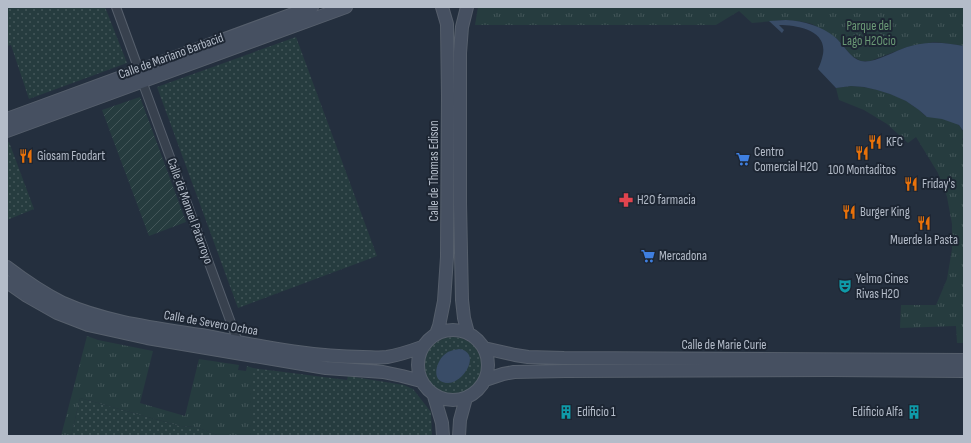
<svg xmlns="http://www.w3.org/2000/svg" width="971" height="443" font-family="'Sofia Sans Condensed',sans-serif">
	<defs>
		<pattern id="grass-dots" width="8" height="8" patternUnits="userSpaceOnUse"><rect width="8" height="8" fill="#263c3f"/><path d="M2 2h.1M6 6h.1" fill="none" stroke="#435659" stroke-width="1.8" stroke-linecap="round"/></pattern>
		<pattern id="park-tufts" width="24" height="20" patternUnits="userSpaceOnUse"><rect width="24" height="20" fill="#263c3f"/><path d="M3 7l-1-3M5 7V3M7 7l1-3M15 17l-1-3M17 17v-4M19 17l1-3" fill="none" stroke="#435659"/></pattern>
		<pattern id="garden-furrows" width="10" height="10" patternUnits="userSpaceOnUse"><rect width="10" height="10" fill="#263c3f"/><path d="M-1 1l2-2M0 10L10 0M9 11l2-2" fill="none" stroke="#435659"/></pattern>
	</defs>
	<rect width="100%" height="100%" fill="#242f3e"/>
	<path fill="url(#grass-dots)" d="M7 7H105L127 63 29 99 11 45 7 46Z
		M296 37 377 256 238 308 157 87Z
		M9 142 34 209 7 220V143Z
		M424 366a29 29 0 1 1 58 0a29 29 0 1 1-58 0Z
		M253 368 347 380 348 376 404 385 413 389 431 412 432 436H253Z
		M80 398 180 426 196 427 220 436H71Z"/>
	<path fill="url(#park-tufts)" d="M478 7H964V46L944 43 934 42 907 47 870 61H861L852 56 836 38 812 24 804 22 786 20 752 23 739 11 716 25H475Z
		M851 86C871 87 890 92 908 102 911 105 915 107 918 109 921 111 924 116 928 117 930 117 932 117 934 117 946 118 964 122 964 137L962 139 964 142V343H957L956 326 900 328 901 305H936L947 279 952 249V224L947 197 938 173 916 137 908 143 887 124 864 110 839 100 836 88Z
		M87 336 98 340 153 351 140 403 185 416 199 359 239 365 238 370 246 371 247 366 253 368V436H220L196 427 180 426 80 398 71 436H61Z"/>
	<path fill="url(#garden-furrows)" d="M140 97 186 222 149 236 102 110Z"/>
	<path fill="#394c67" d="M786 20C804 21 822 26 836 38 844 45 850 58 861 61 874 64 894 51 907 47 929 41 942 42 964 46V132L959 125 942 119 927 117 919 110 906 101 890 94 877 90 864 87 851 86 836 88 818 69C820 65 822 59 823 54 827 30 797 25 779 25L784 30 782 33 769 21Z
		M459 349C482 352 464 383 448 383 430 383 436 362 444 355 448 351 453 350 459 349Z"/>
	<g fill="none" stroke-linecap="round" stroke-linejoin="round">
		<defs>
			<path id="street" d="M116 7 139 70
				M142 81 238 342"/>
			<path id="secondary" d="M467 7 462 27 460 53V203L462 300 464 318 468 333
				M7 119 312 7
				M7 131 346 7
				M7 267C24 280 43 293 63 303 105 322 156 328 201 335 255 345 309 357 363 357 371 357 379 358 387 357 399 355 411 351 422 347
				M7 282 27 296 57 313 88 325 147 338 236 353 326 368 383 372 402 376 421 381
				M418 365a35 35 0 1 1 70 0a35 35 0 1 1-70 0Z
				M436 334 439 326 444 301 447 257 448 96 447 24 442 7
				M484 348 515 355 528 357 564 358 964 360
				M485 380 503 374 514 372 565 371 830 370 964 371
				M434 396 442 423 443 436
				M459 436 460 420 466 398"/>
		</defs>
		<use href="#street" stroke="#565f6c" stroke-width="10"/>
		<use href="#secondary" stroke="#565f6c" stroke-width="14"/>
		<use href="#street" stroke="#38414e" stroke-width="8"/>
		<use href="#secondary" stroke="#465061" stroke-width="12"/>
	</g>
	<defs>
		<symbol id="restaurant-bare" viewBox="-9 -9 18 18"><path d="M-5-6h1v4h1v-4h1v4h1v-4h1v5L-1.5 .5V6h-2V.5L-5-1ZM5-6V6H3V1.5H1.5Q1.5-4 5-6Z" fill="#e8710a" stroke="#1d2633" stroke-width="2.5" paint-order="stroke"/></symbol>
		<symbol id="supermarket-bare" viewBox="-9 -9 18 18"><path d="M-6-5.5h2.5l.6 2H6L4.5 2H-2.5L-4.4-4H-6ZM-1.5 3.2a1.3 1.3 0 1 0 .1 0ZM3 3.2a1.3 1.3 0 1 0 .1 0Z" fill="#3f7fe0" stroke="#1d2633" stroke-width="2.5" paint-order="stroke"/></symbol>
		<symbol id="pharmacy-bare" viewBox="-9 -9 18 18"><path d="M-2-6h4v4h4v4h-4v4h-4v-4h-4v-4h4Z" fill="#e0444e" stroke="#1d2633" stroke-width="2.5" paint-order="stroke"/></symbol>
		<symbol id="theatre-bare" viewBox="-9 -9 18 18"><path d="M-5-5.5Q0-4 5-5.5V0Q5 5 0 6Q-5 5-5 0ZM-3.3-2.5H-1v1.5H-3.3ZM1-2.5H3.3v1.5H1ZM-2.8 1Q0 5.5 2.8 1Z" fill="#0f9aa8" stroke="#1d2633" stroke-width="2.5" paint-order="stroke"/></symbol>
		<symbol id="building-bare" viewBox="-9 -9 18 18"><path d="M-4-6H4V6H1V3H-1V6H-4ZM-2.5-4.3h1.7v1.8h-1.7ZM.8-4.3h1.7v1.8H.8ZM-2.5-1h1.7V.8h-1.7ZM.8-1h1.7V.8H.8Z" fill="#0f9aa8" stroke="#1d2633" stroke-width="2.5" paint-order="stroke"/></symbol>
	</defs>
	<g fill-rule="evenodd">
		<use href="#restaurant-bare" x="865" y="132" width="20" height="20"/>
		<use href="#restaurant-bare" x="852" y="143" width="20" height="20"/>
		<use href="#restaurant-bare" x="16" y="146" width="20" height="20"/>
		<use href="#supermarket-bare" x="733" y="149" width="20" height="20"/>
		<use href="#restaurant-bare" x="901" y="174" width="20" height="20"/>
		<use href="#pharmacy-bare" x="616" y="190" width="20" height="20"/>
		<use href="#restaurant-bare" x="839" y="202" width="20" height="20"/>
		<use href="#restaurant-bare" x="914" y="213" width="20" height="20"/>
		<use href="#supermarket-bare" x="638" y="246" width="20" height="20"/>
		<use href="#theatre-bare" x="835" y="276" width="20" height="20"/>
		<use href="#building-bare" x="556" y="402" width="20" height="20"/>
		<use href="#building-bare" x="904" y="402" width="20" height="20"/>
	</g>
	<g text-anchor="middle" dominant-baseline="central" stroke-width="4" stroke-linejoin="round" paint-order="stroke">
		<g font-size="13" fill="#6b9a76" stroke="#1d2633">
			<text x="869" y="26">Parque del<tspan x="869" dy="15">Lago H2Ocio</tspan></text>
		</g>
		<g font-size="13" fill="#b4bcc9" stroke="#1d2633">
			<text transform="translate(171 56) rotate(-20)">Calle de Mariano Barbacid</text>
			<text transform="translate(434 171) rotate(-90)">Calle de Thomas Edison</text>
			<text transform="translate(190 211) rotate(70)">Calle de Manuel Patarroyo</text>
			<text transform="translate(211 323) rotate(10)">Calle de Severo Ochoa</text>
			<text x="724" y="345">Calle de Marie Curie</text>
		</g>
		<g font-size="13" fill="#b4bcc9" stroke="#1d2633" text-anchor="start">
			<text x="886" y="142">KFC</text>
			<text x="754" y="152">Centro<tspan x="754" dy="15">Comercial H2O</tspan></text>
			<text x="37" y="156">Giosam Foodart</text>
			<text x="862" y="170" text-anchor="middle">100 Montaditos</text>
			<text x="922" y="184">Friday's</text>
			<text x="637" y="200">H2O farmacia</text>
			<text x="860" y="212">Burger King</text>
			<text x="924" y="240" text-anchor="middle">Muerde la Pasta</text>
			<text x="659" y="256">Mercadona</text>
			<text x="856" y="279">Yelmo Cines<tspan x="856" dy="15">Rivas H2O</tspan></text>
			<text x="577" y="412">Edificio 1</text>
			<text x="903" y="412" text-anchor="end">Edificio Alfa</text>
		</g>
	</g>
	<rect width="971" height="443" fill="none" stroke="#b4bcc9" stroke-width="16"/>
</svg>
